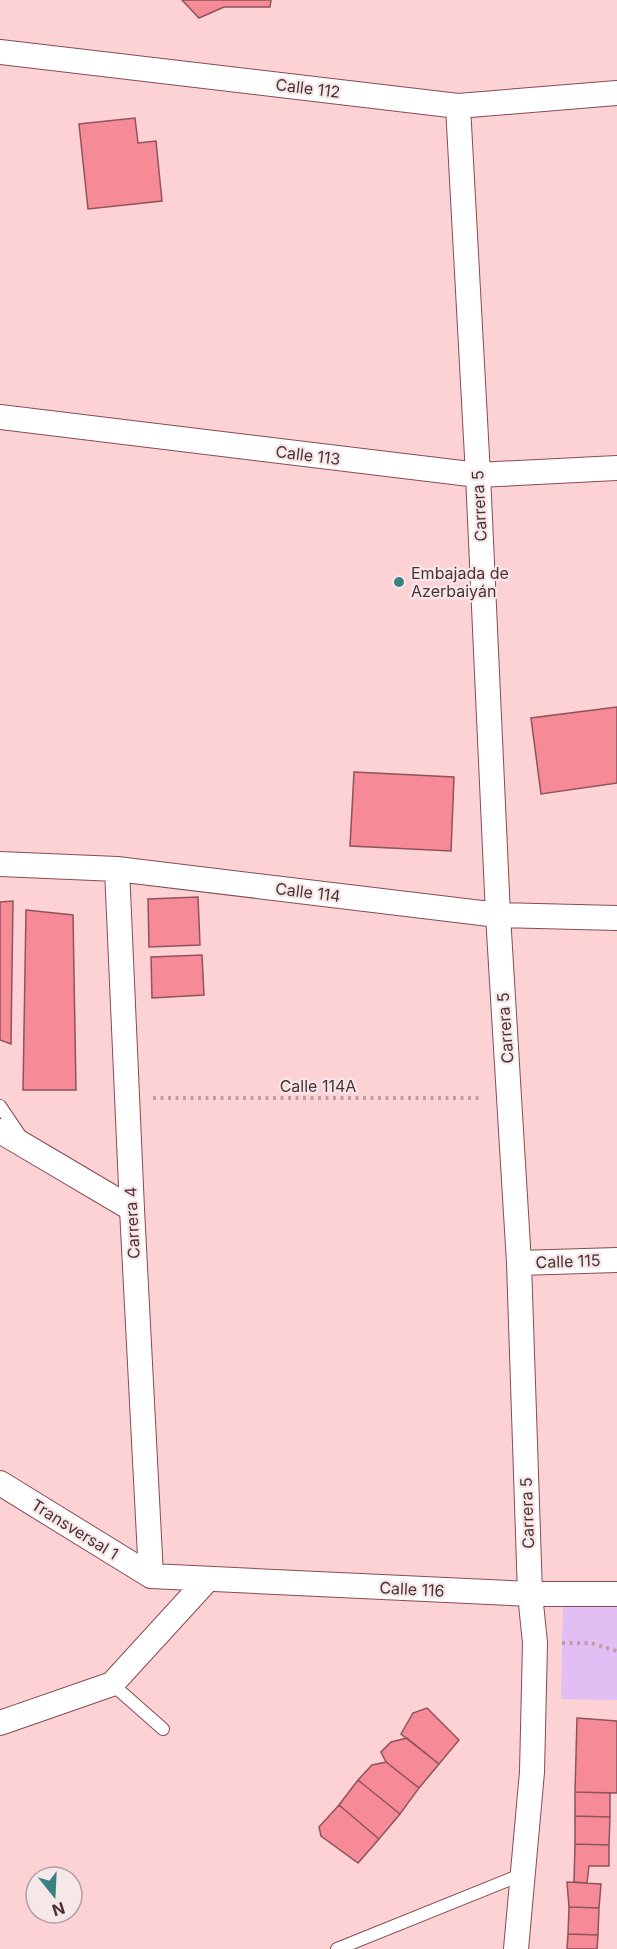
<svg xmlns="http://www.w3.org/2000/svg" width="617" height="1949" font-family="Inter,sans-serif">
	<rect width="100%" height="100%" fill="#fcd2d5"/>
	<path fill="#e1bff4" d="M563 1602 617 1603V1700L561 1699Z"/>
	<path fill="#f68b97" stroke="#8f535a" stroke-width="1.5" d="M182 0H271L270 7H224L199 18Z
		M135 118 138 143 156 141 162 201 88 209 79 124Z
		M617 707V783L541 794 531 718Z
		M354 772 454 777 451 851 350 846Z
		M198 897 200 945 149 947 148 899Z
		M13 901 11 1044 0 1040V902Z
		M26 910 73 915 76 1090H23Z
		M202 955 204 995 152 998 151 957Z
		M427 1708 459 1740 439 1764 401 1734 413 1713Z
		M577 1718 617 1721V1793L575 1792Z
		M407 1738 439 1764 419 1788 386 1762 381 1752 391 1742Z
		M386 1762 419 1788 400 1814 358 1780 372 1765Z
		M358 1780 400 1814 379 1839 339 1805Z
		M575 1792 610 1793V1817L575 1816Z
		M339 1805 379 1839 358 1863 321 1836 319 1827Z
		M575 1816 610 1817 609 1845 575 1844Z
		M575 1844 609 1845V1866H589L587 1883 574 1882Z
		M567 1882 601 1884 599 1908 569 1907Z
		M569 1907 599 1908 598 1935 568 1934Z
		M568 1934 598 1935 597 1949H567Z"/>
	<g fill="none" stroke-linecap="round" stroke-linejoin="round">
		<defs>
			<path id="service" d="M0 1106 21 1137
				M112 1684 163 1729
				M337 1949 523 1874"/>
			<path id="minor" d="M0 52 458 106 617 93
				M458 106 478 475 498 915 519 1263 530 1594 535 1643 532 1772 516 1949
				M0 417 478 475 617 468
				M0 864 117 869 498 915 617 918
				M117 869 132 1209 151 1576
				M0 1131 132 1209
				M519 1263 617 1260
				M0 1483 151 1576 530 1594H617
				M0 1723 112 1684 208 1579"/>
		</defs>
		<use href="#service" stroke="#874c52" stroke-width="14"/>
		<use href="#minor" stroke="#874c52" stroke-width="26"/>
		<path stroke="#c29da0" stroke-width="4" stroke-dasharray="3 4.5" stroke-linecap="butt" d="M153 1098H481
			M562 1643H591L617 1651"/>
		<use href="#service" stroke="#fff" stroke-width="12"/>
		<use href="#minor" stroke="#fff" stroke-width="24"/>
	</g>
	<circle fill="#3a8281" stroke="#f6e7e8" stroke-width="2" cx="399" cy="582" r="6"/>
	<g text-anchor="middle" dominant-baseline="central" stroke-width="4.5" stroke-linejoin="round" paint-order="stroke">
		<g font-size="16" fill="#4d3234" stroke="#f6e7e8">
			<text transform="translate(308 88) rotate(7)">Calle 112</text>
			<text transform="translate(308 455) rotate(7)">Calle 113</text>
			<text transform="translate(479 506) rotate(-93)">Carrera 5</text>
			<text transform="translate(308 892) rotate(7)">Calle 114</text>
			<text transform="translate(505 1028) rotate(-94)">Carrera 5</text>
			<text x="318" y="1086">Calle 114A</text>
			<text transform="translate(132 1223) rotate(-93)">Carrera 4</text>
			<text transform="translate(568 1261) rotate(-2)">Calle 115</text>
			<text transform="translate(527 1513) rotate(-92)">Carrera 5</text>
			<text transform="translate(75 1529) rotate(32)">Transversal 1</text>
			<text transform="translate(412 1589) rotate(3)">Calle 116</text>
		</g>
		<g font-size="16" fill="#4d3234" stroke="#f6e7e8" text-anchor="start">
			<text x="411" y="573">Embajada de<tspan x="411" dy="18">Azerbaiyán</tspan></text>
		</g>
	</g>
	<g transform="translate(54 1895) rotate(162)"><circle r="28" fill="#f6e7e8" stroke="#b29fa0" stroke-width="1.5"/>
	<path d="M0-4.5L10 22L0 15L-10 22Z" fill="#3a8281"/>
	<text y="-9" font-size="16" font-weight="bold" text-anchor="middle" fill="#4d3234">N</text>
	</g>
</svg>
